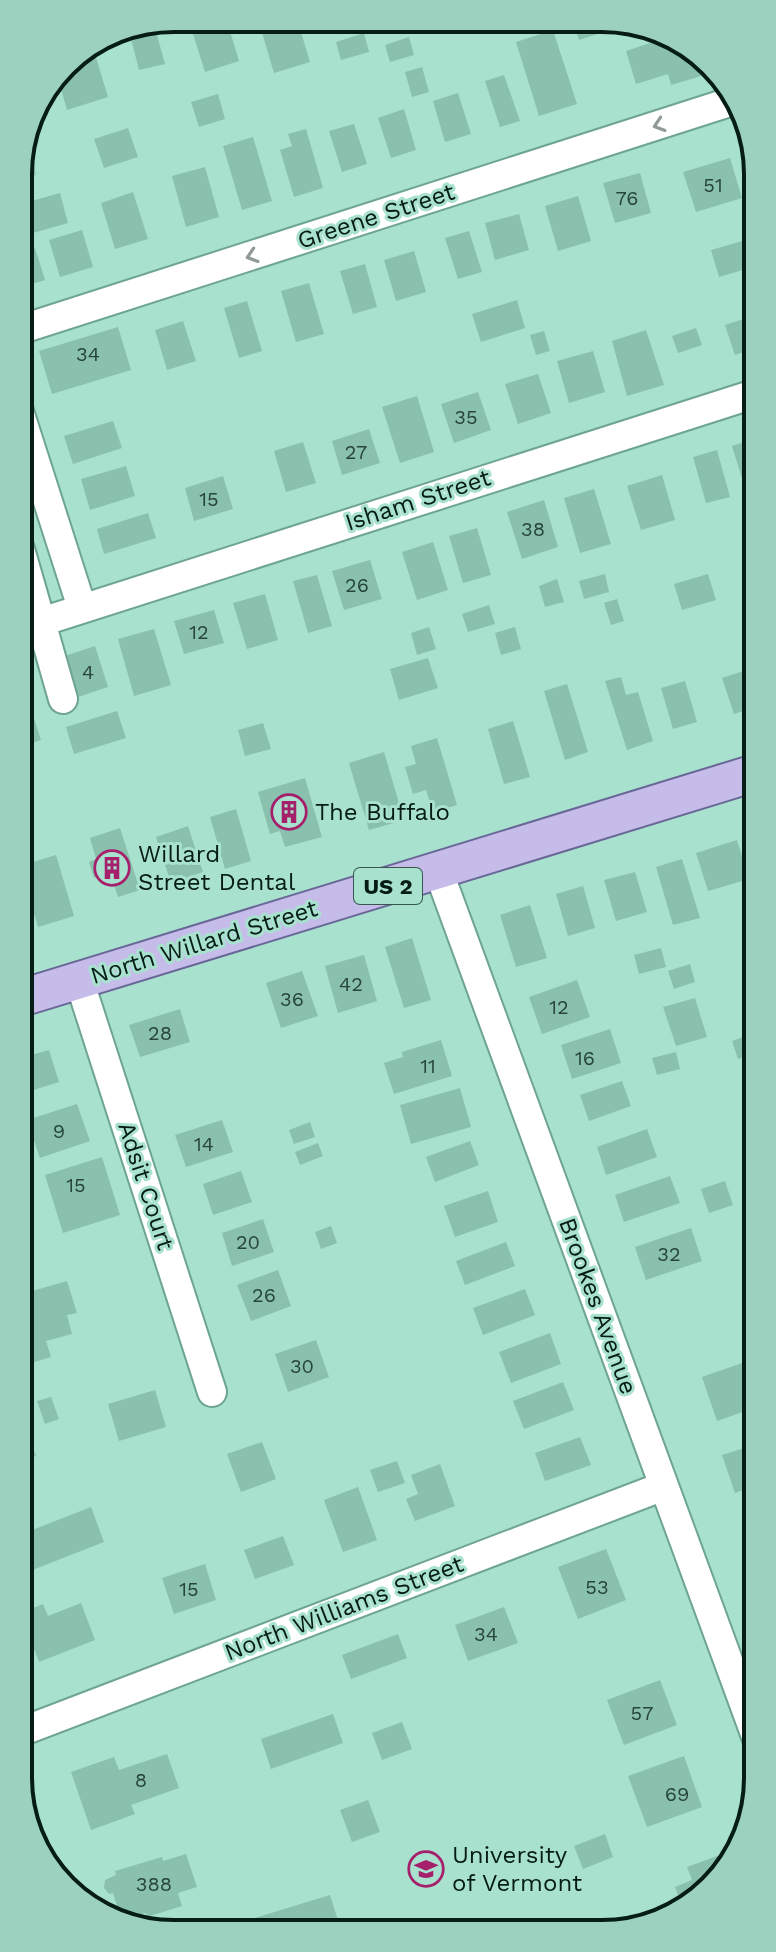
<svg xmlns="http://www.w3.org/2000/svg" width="776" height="1952" font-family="'Work Sans',sans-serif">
	<rect width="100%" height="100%" fill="#a9e1cf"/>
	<path fill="#89c0ae" d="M188 18H226L239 61 205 72Z
		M258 19H297L310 62 274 73Z
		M572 21H611L613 29 579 40Z
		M154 24 165 64 139 70 129 31Z
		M553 30 577 104 539 116 516 42Z
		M654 32 704 59 708 74 671 85 668 74 636 84 626 51 656 41Z
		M364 33 369 52 341 60 336 42Z
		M409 37 414 55 390 62 385 45Z
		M92 44 108 97 67 110 57 75 71 57Z
		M422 67 429 92 412 97 405 72Z
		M504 75 520 121 500 127 485 81Z
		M458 93 471 134 445 142 433 101Z
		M218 94 225 119 199 127 191 102Z
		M404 109 416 150 391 158 378 118Z
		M354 124 367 164 342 172 329 131Z
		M128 128 138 157 104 168 94 139Z
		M306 129 323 188 294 197 280 150 292 146 288 134Z
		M253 137 272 201 242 210 223 146Z
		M25 138 36 175 18 180V164Z
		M730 158 742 198 696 212 683 172Z
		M205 167 219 217 186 227 172 176Z
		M640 173 651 213 615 223 603 183Z
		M133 192 148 239 115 249 101 203Z
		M60 193 68 223 19 237V217L25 216 21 204Z
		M578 196 591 241 558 251 545 206Z
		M519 214 529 250 495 260 485 223Z
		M82 230 93 267 60 277 49 240Z
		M469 231 482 272 458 279 445 238Z
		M753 238V267L719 277 711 250Z
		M35 248 45 280 22 287 19 276V253Z
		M414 251 426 292 396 301 384 260Z
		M365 264 377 307 353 314 340 271Z
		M309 283 324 334 296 342 281 291Z
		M517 300 525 328 481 342 472 314Z
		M247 301 262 351 239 358 224 308Z
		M753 316V349L735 355 725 325Z
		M183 321 196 361 167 370 155 330Z
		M118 327 131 370 52 394 39 351Z
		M696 328 702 345 678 353 672 336Z
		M646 330 664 385 627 396 612 341Z
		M544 331 550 351 536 355 530 335Z
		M593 351 605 392 569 403 557 361Z
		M538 374 551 413 518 424 505 384Z
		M478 392 491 430 454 443 441 404Z
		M417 396 434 452 400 463 382 407Z
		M113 421 122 448 73 464 64 436Z
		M369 429 380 463 342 475 332 441Z
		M754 439V482L744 485 732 446Z
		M303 442 316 483 286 492 274 451Z
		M717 450 730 497 706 503 693 457Z
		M126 466 135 496 90 510 81 479Z
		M662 475 675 520 641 530 627 486Z
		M223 476 233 509 194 521 185 488Z
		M594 489 611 544 580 553 564 498Z
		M544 500 558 547 522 559 507 512Z
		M148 513 156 538 104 554 97 529Z
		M477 528 491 575 463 583 449 536Z
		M433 542 448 590 417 600 402 552Z
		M370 560 382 599 344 610 332 571Z
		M605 574 609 592 584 599 579 581Z
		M708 574 716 600 682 610 674 584Z
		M317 575 332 626 308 633 293 581Z
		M557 579 564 602 545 607 539 586Z
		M265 594 278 640 247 649 233 603Z
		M617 599 624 621 611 625 604 603Z
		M489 605 495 624 468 632 462 614Z
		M214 610 224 643 184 654 174 621Z
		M429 627 436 649 417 655 411 633Z
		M515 627 521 649 501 655 495 633Z
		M154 629 171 685 134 696 118 639Z
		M95 646 108 687 78 697 65 656Z
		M428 658 438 688 399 700 390 669Z
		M750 669 754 681V707L734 714 722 678Z
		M20 675 41 740 20 747Z
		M621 677 626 695 638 692 653 741 627 750 605 681Z
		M685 681 697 722 673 729 661 688Z
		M567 684 588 752 565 760 544 691Z
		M117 711 126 738 74 754 66 727Z
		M513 721 530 777 504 784 488 729Z
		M263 723 271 749 245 756 238 730Z
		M437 738 457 805 433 813 426 790 413 794 405 767 416 764 411 746Z
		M384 752 404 820 369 830 349 763Z
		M305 778 322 837 285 847 280 831 270 834 258 792Z
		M236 809 251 861 225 869 210 817Z
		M188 826 203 872 171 883 156 837Z
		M120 828 140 890 118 897 110 873 94 878 89 862 96 859 90 838Z
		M737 840 749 879 708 891 696 853Z
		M56 855 74 916 38 927 20 866Z
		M682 859 700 918 673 925 656 867Z
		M635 872 647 912 616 921 604 880Z
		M583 886 595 928 568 936 556 894Z
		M530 905 547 958 516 967 500 915Z
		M412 938 431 1000 404 1008 385 947Z
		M661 948 666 967 639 974 634 955Z
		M364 955 377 1001 338 1013 325 966Z
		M690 964 695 982 674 989 668 971Z
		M302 971 318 1016 281 1028 266 983Z
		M577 980 590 1017 542 1034 529 997Z
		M695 998 707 1037 676 1046 663 1007Z
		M180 1009 190 1042 140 1057 129 1025Z
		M610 1029 621 1063 572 1079 561 1045Z
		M755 1033 756 1053 738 1059 732 1041Z
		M441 1040 452 1076 394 1094 384 1063 403 1057 402 1052Z
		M49 1050 59 1082 21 1094V1058Z
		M676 1052 680 1069 657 1075 652 1058Z
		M622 1081 631 1106 589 1121 580 1095Z
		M756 1086V1118H755L746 1089Z
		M460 1088 471 1127 411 1144 400 1105Z
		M77 1104 90 1141 40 1158 27 1120Z
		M222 1120 233 1152 186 1167 175 1135Z
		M310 1122 315 1137 294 1144 289 1130Z
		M647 1129 657 1157 606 1175 597 1147Z
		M470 1141 479 1165 435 1182 426 1157Z
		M318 1143 323 1156 300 1165 295 1152Z
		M102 1157 120 1215 63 1233 45 1175Z
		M241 1171 252 1202 213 1215 203 1184Z
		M670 1176 680 1203 624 1222 615 1195Z
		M725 1181 733 1205 709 1213 701 1189Z
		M488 1191 498 1222 455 1237 444 1206Z
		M263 1219 274 1252 232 1266 222 1233Z
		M331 1226 337 1243 321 1249 315 1232Z
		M691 1228 702 1261 646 1280 635 1247Z
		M506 1242 515 1266 465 1285 456 1261Z
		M278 1270 291 1306 251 1321 237 1285Z
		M67 1281 77 1313 67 1315 72 1334 46 1341 51 1357 22 1366V1294Z
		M525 1289 535 1315 483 1335 473 1308Z
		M550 1333 561 1364 511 1383 499 1352Z
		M316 1340 329 1377 288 1392 275 1354Z
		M745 1362 757 1396V1407L717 1421 702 1377Z
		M563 1382 574 1410 524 1429 513 1401Z
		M155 1390 166 1427 119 1441 108 1404Z
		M51 1397 59 1419 45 1424 37 1401Z
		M22 1417 36 1456 22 1461Z
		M580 1437 591 1465 545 1481 535 1453Z
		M262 1442 276 1479 241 1492 227 1454Z
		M757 1444V1485L735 1493 722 1455Z
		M397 1461 405 1483 378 1492 370 1470Z
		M440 1464 455 1506 415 1521 406 1499 418 1494 411 1475Z
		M358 1487 377 1540 343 1552 324 1500Z
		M91 1507 104 1542 30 1571 22 1553V1534Z
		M757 1510V1543H756L746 1513Z
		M283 1536 294 1565 255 1579 244 1550Z
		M606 1549 626 1600 578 1619 558 1567Z
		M205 1564 216 1600 174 1614 162 1578Z
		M81 1603 95 1640 39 1662 23 1619V1612L43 1604 48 1616Z
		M504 1607 518 1643 468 1661 455 1625Z
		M398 1634 407 1658 351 1679 342 1655Z
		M660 1680 677 1725 624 1745 607 1700Z
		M333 1714 343 1743 271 1769 261 1739Z
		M402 1722 412 1749 382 1760 372 1733Z
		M167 1754 179 1788 131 1805 135 1814 91 1830 71 1772 114 1757 119 1770Z
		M684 1756 702 1807 647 1827 628 1776Z
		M368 1800 380 1832 352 1842 340 1810Z
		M605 1834 613 1857 583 1869 574 1846Z
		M728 1852 731 1859 725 1873 681 1903 675 1887 692 1880 687 1867Z
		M186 1854 197 1887 178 1893 182 1906 147 1917 146 1913 121 1919 113 1893 109 1894 104 1888 105 1880 116 1875 115 1871 162 1857 163 1861Z
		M330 1895 341 1930 213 1931 224 1925 245 1921Z"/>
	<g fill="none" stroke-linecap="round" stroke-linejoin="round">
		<defs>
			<path id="minor" d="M19 330 733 101
				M19 411 82 608
				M20 549 41 622 754 394
				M41 622 63 699
				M438 870 758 1742
				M79 980 212 1392
				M23 1731 664 1486"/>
			<path id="major" d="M21 998 755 773"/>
		</defs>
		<use href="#minor" stroke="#6ea493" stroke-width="32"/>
		<use href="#major" stroke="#696797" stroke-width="40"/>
		<use href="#minor" stroke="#fff" stroke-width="28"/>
		<use href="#major" stroke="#c5bcea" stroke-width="36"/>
	</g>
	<defs><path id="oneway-chevron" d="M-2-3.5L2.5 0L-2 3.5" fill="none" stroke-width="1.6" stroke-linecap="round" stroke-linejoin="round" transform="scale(2)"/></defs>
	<g stroke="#8f9996">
		<use href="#oneway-chevron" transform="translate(659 125) rotate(162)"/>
		<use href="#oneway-chevron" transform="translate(252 256) rotate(162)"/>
	</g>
	<defs>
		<symbol id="building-ring" viewBox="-11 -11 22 22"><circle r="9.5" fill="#a9e1cf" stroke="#a51f6a" stroke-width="1.5"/><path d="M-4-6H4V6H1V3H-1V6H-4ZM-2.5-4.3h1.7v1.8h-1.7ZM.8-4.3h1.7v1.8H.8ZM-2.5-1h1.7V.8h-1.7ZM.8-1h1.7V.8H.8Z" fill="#a51f6a"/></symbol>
		<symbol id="university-ring" viewBox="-11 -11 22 22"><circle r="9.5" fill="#a9e1cf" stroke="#a51f6a" stroke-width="1.5"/><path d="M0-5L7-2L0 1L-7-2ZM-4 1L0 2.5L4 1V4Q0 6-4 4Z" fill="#a51f6a"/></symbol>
	</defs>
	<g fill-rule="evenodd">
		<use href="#building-ring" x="269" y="792" width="40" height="40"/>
		<use href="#building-ring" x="92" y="848" width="40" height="40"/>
		<use href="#university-ring" x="406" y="1849" width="40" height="40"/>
	</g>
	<g text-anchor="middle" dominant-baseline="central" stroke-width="6" stroke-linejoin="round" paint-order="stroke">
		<g font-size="20" fill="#27453c">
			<text x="713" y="185">51</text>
			<text x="627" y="198">76</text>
			<text x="88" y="354">34</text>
			<text x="466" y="417">35</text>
			<text x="356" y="452">27</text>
			<text x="209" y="499">15</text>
			<text x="533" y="529">38</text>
			<text x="357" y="585">26</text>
			<text x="199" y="632">12</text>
			<text x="88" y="672">4</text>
			<text x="351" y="984">42</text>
			<text x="292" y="999">36</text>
			<text x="559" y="1007">12</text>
			<text x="160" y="1033">28</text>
			<text x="585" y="1058">16</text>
			<text x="428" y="1066">11</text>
			<text x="59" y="1131">9</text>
			<text x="204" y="1144">14</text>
			<text x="76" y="1185">15</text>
			<text x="248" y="1242">20</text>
			<text x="669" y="1254">32</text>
			<text x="264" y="1295">26</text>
			<text x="302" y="1366">30</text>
			<text x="597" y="1587">53</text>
			<text x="189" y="1589">15</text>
			<text x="486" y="1634">34</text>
			<text x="642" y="1713">57</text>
			<text x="141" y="1780">8</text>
			<text x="677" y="1794">69</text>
			<text x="154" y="1884">388</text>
		</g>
		<rect fill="#a9e1cf" stroke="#37574e" stroke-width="2" x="354" y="868" width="68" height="36" rx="6"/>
		<g font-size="22" font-weight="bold" fill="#061c16">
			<text x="388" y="886">US 2</text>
		</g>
		<g font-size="24" fill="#061c16" stroke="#a9e1cf">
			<text transform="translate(376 216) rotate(-18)">Greene Street</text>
			<text transform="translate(418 500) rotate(-18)">Isham Street</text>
			<text transform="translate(204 942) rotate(-17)">North Willard Street</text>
			<text transform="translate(146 1186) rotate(72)">Adsit Court</text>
			<text transform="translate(598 1306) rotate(70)">Brookes Avenue</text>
			<text transform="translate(344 1608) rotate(-21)">North Williams Street</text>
		</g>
		<g font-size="24" fill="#061c16" stroke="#a9e1cf" text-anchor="start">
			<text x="315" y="812">The Buffalo</text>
			<text x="138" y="854">Willard<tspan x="138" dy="28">Street Dental</tspan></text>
			<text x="452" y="1855">University<tspan x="452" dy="28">of Vermont</tspan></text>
		</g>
	</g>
	<path d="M0 0H776V1952H0ZM174 32H602A142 142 0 0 1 744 174V1778A142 142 0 0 1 602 1920H174A142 142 0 0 1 32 1778V174A142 142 0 0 1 174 32Z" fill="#9cd1c0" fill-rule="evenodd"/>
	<path fill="none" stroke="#061c16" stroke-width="4" d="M174 32H602A142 142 0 0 1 744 174V1778A142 142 0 0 1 602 1920H174A142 142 0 0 1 32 1778V174A142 142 0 0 1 174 32Z"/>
</svg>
